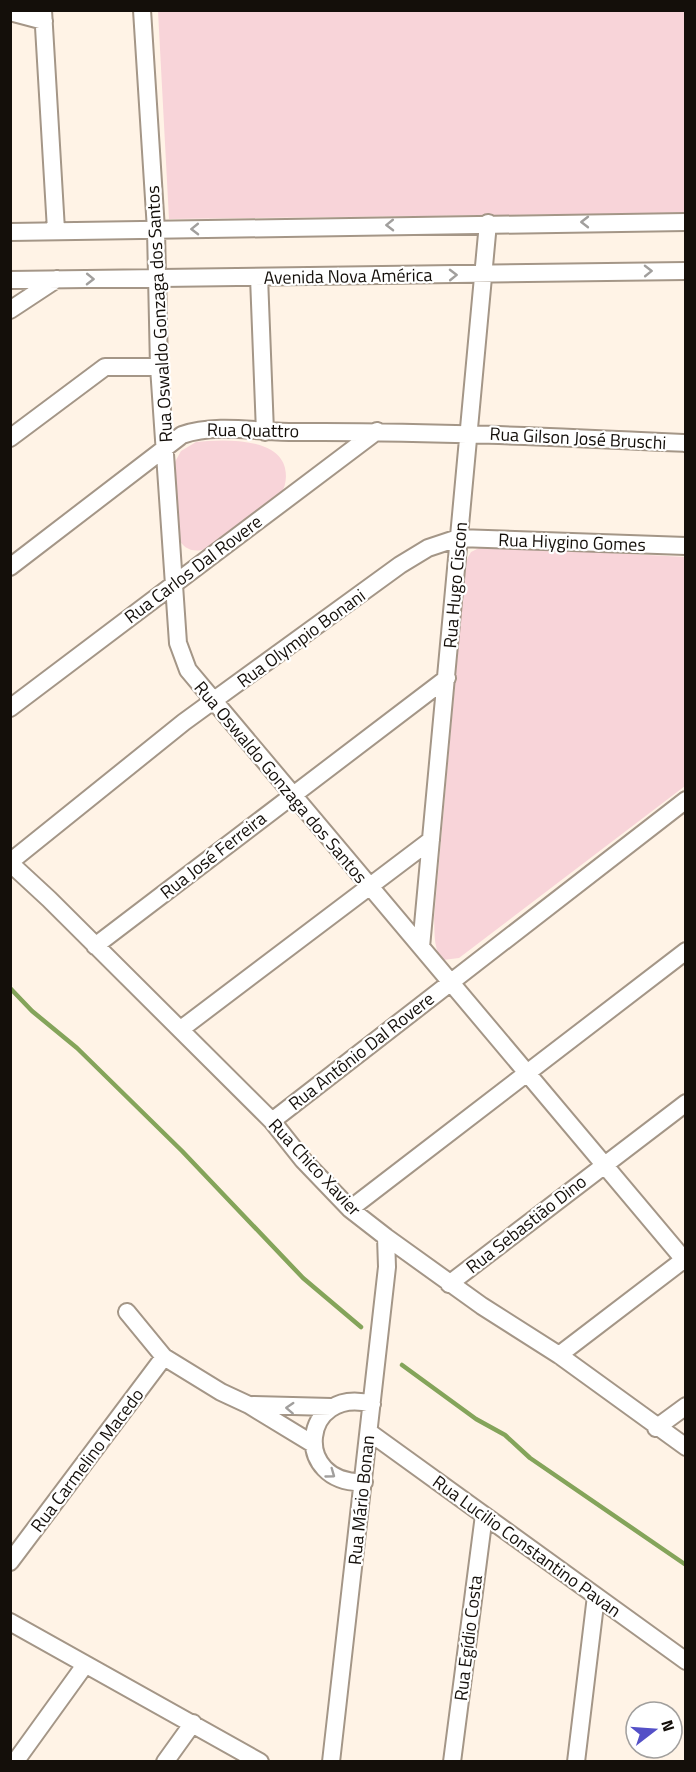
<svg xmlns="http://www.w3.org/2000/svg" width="696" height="1772" font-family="'Titillium Web',sans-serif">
	<rect width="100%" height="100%" fill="#fff3e6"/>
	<path fill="#f8d4d9" d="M158 11H685V213L169 219Z
		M196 442C221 439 278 437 285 468 287 477 286 487 280 495 266 512 225 535 205 549 193 553 183 549 178 537L175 462 181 451Z
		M483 546 685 557V786L459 958 443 960C433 949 435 933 434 918L466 561 471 552Z"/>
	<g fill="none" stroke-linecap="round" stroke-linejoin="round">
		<path stroke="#84a45a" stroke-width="4.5" d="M10 988 32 1011 77 1048 182 1151 303 1278 361 1327
			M402 1365 476 1419 505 1435 530 1458 686 1565"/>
		<defs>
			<path id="minor" d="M43 10 56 230
				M142 10 156 230 159 367 178 643 188 670 686 1262
				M10 12 44 21
				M10 232 686 222
				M259 277 265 432
				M10 280 686 271
				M10 310 57 279
				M10 438 105 367H159
				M10 567 182 435C216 423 259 432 295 432 425 431 555 437 686 443
				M10 708 377 431
				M10 862 184 722 400 565 428 548 458 538 686 546
				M10 863 49 899 272 1121 303 1160 350 1209 386 1237 482 1306 559 1355 686 1447
				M95 946 447 678
				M421 947 488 223
				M181 1029 431 840
				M272 1121 686 800
				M350 1209 686 951
				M449 1284 686 1103
				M127 1312 164 1357 221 1392 249 1405 313 1444
				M559 1355 686 1258
				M253 1405 331 1407
				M656 1428 686 1406
				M369 1432 686 1661
				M364 1482C291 1485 301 1385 372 1404
				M10 1562 164 1357
				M10 1622 260 1762
				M15 1762 85 1665
				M165 1762 193 1723
				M331 1762 387 1267 386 1237
				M452 1762 484 1515
				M576 1762 596 1596"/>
		</defs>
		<use href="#minor" stroke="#a49687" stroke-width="20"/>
		<use href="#minor" stroke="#fff" stroke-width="16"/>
	</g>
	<defs><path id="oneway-chevron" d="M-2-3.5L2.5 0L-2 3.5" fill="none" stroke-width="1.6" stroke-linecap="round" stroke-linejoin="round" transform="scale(1.5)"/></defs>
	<g stroke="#a19f9d">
		<use href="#oneway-chevron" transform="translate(585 222) rotate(180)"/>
		<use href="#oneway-chevron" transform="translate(390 225) rotate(179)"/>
		<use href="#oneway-chevron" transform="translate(195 229) rotate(179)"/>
		<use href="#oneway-chevron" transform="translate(648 271) rotate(-1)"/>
		<use href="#oneway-chevron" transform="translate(453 275) rotate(-1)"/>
		<use href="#oneway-chevron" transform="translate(90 279) rotate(1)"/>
		<use href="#oneway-chevron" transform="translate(290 1408) rotate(-177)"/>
		<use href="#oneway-chevron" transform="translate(331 1474) rotate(36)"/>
	</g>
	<g text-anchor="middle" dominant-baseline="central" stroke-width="4.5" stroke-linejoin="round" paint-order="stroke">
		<g font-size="18" fill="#140f0a" stroke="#fff">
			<text transform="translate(348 276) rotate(-1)">Avenida Nova América</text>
			<text transform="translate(159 314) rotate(-93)">Rua Oswaldo Gonzaga dos Santos</text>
			<text transform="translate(253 430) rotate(1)">Rua Quattro</text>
			<text transform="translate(578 438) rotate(3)">Rua Gilson José Bruschi</text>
			<text transform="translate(572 542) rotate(2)">Rua Hiygino Gomes</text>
			<text transform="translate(193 569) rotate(-37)">Rua Carlos Dal Rovere</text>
			<text transform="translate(455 585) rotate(-85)">Rua Hugo Ciscon</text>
			<text transform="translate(301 638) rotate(-36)">Rua Olympio Bonani</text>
			<text transform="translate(281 782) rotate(50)">Rua Oswaldo Gonzaga dos Santos</text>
			<text transform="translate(213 855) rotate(-38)">Rua José Ferreira</text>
			<text transform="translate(361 1051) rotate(-38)">Rua Antônio Dal Rovere</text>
			<text transform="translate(315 1167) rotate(47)">Rua Chico Xavier</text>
			<text transform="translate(526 1224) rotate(-38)">Rua Sebastião Dino</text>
			<text transform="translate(87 1460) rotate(-53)">Rua Carmelino Macedo</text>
			<text transform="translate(361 1500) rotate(-84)">Rua Mário Bonan</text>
			<text transform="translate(527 1546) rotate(36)">Rua Lucilio Constantino Pavan</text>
			<text transform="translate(468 1638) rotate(-83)">Rua Egídio Costa</text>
		</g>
	</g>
	<rect width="696" height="1772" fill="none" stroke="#140f0a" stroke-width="24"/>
	<g transform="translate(654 1730) rotate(73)"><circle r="28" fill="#ffffff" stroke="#a19f9d" stroke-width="1.5"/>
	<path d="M0-4.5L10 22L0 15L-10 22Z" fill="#5450c7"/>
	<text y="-9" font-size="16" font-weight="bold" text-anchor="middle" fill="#140f0a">N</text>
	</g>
</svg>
